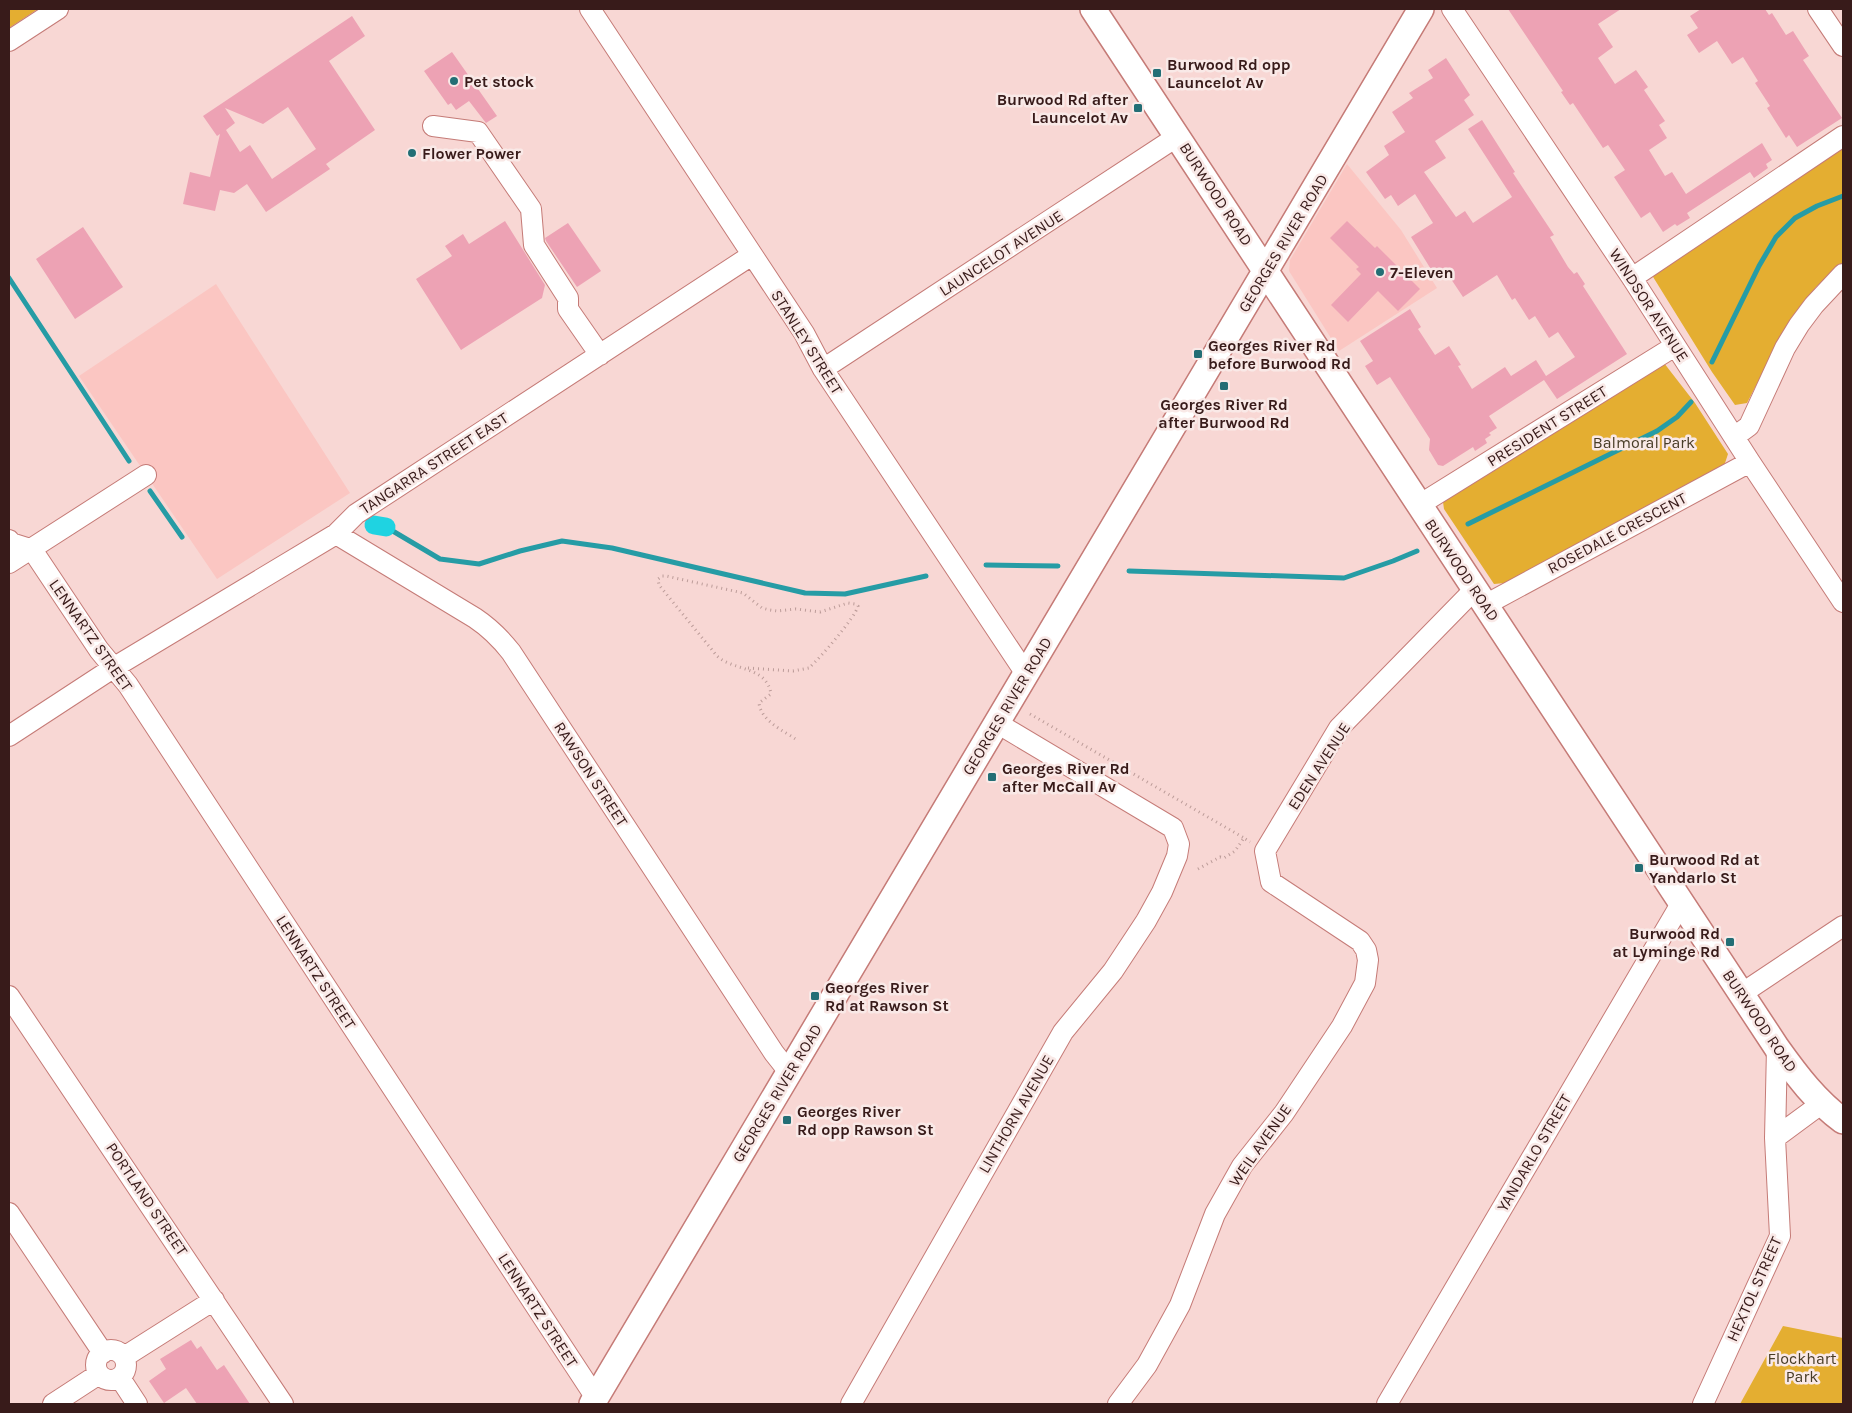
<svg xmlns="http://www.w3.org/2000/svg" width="1852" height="1413" font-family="Karla,sans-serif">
	<rect width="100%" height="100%" fill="#f8d7d4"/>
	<path fill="#fbc6c2" d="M1347 164 1401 230 1437 288 1339 351 1289 271 1290 260Z
		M216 284 350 493 217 579 79 376Z"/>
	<path fill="#e4ae31" d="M9 9H38L9 28Z
		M1843 143V263L1816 287 1787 325 1747 403 1735 405 1712 372 1650 272Z
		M1664 363 1695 403 1728 454 1724 466 1505 583 1494 584 1444 509 1443 502 1446 497Z
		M1783 1326 1843 1338V1404H1740Z"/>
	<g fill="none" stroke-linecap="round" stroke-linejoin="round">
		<path stroke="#269ca5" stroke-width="5" d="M9 278 129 461
			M1712 362 1759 266 1776 237 1795 218 1817 206 1843 196
			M150 491 182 537
			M1468 524 1657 431 1677 417 1691 402
			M386 527 440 559 479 564 520 551 562 541 612 548 805 593 845 594 926 576
			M986 565 1058 566
			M1129 571 1344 578 1393 561 1417 551"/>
		<path stroke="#1fd3e1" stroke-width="19" d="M374 525 386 527"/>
	</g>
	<path fill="#eda2b4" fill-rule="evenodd" d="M1508 9H1621L1598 24 1613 47 1598 58 1615 84 1636 70 1648 87 1644 90 1665 121 1659 125 1667 138 1649 150 1665 176 1672 172 1686 194 1762 143 1772 160 1766 164 1768 168 1754 178 1750 172 1687 213 1690 218 1677 226 1675 224 1663 232 1650 212 1641 218 1614 177 1625 170 1608 145 1603 148 1573 103 1570 105 1561 92 1563 91Z
		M1701 9H1765L1769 15 1772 13 1786 35 1793 31 1809 56 1803 60 1842 118 1797 147 1789 135 1786 138 1767 108 1770 106 1755 83 1758 81 1743 57 1732 64 1717 41 1699 53 1687 35 1698 28 1690 16Z
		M352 16 365 36 329 61 375 130 326 164 330 169 266 212 247 184 234 193 220 190 215 211 183 204 190 172 210 177 220 134 217 136 203 116ZM288 107 316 149 272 179 250 145 240 152 226 130 235 123 225 108 263 124Z
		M452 52 497 116 486 123 469 101 456 110 451 103 448 105 424 71Z
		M1446 58 1470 95 1464 100 1474 115 1435 141 1446 158 1424 172 1456 217 1465 211 1473 223 1512 197 1468 129 1482 120 1515 172 1513 173 1554 235 1550 237 1568 267 1574 274 1577 272 1585 284 1583 286 1627 354 1557 399 1544 380 1489 416 1497 428 1489 433 1491 435 1485 439 1487 443 1475 451 1473 447 1443 466 1438 465 1429 450 1430 439 1390 377 1377 385 1365 366 1373 361 1360 341 1410 309 1421 327 1418 329 1435 355 1449 346 1461 365 1458 366 1472 389 1505 367 1511 376 1536 360 1546 376 1575 357 1558 332 1549 338 1535 316 1529 320 1515 298 1512 300 1497 275 1463 297 1447 273 1437 279 1411 237 1433 223 1415 194 1398 206 1391 195 1385 199 1366 172 1389 155 1384 146 1405 132 1392 112 1413 98 1409 93 1433 78 1428 70Z
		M505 221 545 285 542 298 461 350 416 279 452 256 445 246 463 234 469 244Z
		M1347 221 1375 248 1377 246 1420 289 1398 311 1378 291 1348 322 1331 305 1361 274 1356 269 1359 267 1330 238Z
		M568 223 601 271 577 287 546 241 545 238Z
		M83 227 123 287 75 319 36 259Z
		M191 1340 197 1349 201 1346 217 1370 224 1365 250 1404H197L186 1388 164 1403 149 1381 166 1369 160 1359Z"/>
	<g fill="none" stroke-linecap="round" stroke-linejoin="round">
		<defs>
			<path id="minor" d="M590 9 804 333 823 369 1026 674
				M1452 9 1632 278 1750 462 1843 602
				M1818 9 1843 46
				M9 41 58 9
				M433 126 478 132 531 209 534 245 568 298V309L600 355
				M1632 278 1843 136
				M823 369 1178 136
				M1734 437 1749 426 1785 348 1799 325 1814 305 1843 274
				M1419 505 1675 346
				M336 534 475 618C490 628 500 638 511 652L774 1053 789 1072
				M9 540 11 543 30 549 37 557 99 650 128 685 596 1398
				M9 563 146 475
				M1485 605 1750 462
				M9 736 113 668 336 534 356 514 752 255
				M1741 994 1843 926
				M9 996 283 1404
				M1775 1138 1821 1104
				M9 1213 103 1353
				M96 1365a15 15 0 1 1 30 0a15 15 0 1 1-30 0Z
				M124 1357 214 1300
				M120 1378 137 1404
				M53 1404 99 1374
				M851 1404 1063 1032 1113 971 1146 921 1162 892 1177 856 1179 844 1173 828 997 723
				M1118 1404 1147 1365 1180 1305 1215 1214 1242 1166 1284 1113 1342 1026 1365 983 1368 960 1366 950 1360 941 1271 882 1265 851 1339 728 1475 589
				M1387 1404 1682 902
				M1703 1404 1780 1236 1775 1138 1777 1048"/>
			<path id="major" d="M1093 9 1777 1048C1797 1076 1816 1101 1843 1121
				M592 1404 1421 9"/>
		</defs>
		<use href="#minor" stroke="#c57b77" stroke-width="22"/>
		<use href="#major" stroke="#c57b77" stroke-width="28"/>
		<path stroke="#bc9c99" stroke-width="3" stroke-dasharray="1 4" stroke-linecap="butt" d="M748 668 793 671 809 668C820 658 855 618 858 606L855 604 848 603 820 612 796 609 777 611 770 610 762 608 743 593 666 576H662L658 579 659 585 717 656C733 671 767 666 771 694L759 703C761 721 784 731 797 740
			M1030 714 1244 838
			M1198 869 1220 857 1224 858 1235 851 1244 838 1250 842"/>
		<use href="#minor" stroke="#fff" stroke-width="20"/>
		<use href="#major" stroke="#fff" stroke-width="25"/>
	</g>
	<g fill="#236e75" stroke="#f9e9e7" stroke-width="2">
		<rect x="1152" y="68" width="10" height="10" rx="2.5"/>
		<circle cx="454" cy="81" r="5"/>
		<rect x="1133" y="103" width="10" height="10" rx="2.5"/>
		<circle cx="412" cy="153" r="5"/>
		<circle cx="1380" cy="272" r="5"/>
		<rect x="1193" y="349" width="10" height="10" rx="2.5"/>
		<rect x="1219" y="381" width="10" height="10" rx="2.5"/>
		<rect x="987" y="772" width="10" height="10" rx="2.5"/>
		<rect x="1634" y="863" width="10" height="10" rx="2.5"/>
		<rect x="1725" y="937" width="10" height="10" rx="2.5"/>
		<rect x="810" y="991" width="10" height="10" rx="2.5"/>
		<rect x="782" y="1115" width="10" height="10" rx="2.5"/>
	</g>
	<g text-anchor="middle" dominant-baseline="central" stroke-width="5" stroke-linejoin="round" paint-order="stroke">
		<g font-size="16" font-weight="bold" fill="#381b1a" stroke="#f9e9e7" text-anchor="start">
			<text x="1167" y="64">Burwood Rd opp<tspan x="1167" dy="18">Launcelot Av</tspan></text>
			<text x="464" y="81">Pet stock</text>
			<text x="1128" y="99" text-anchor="end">Burwood Rd after<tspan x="1128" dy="18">Launcelot Av</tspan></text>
			<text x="422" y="153">Flower Power</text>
			<text x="1390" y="272">7-Eleven</text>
			<text x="1208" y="345">Georges River Rd<tspan x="1208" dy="18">before Burwood Rd</tspan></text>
			<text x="1224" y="404" text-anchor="middle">Georges River Rd<tspan x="1224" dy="18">after Burwood Rd</tspan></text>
			<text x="1002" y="768">Georges River Rd<tspan x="1002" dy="18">after McCall Av</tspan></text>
			<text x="1649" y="859">Burwood Rd at<tspan x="1649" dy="18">Yandarlo St</tspan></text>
			<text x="1720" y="933" text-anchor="end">Burwood Rd<tspan x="1720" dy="18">at Lyminge Rd</tspan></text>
			<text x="825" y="987">Georges River<tspan x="825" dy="18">Rd at Rawson St</tspan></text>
			<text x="797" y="1111">Georges River<tspan x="797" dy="18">Rd opp Rawson St</tspan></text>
		</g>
		<g font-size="16" fill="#381b1a" stroke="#f9e9e7">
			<text transform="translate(1216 194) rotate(57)">BURWOOD ROAD</text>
			<text transform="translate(1283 243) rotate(-59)">GEORGES RIVER ROAD</text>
			<text transform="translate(1001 253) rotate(-33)">LAUNCELOT AVENUE</text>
			<text transform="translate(1649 305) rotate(57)">WINDSOR AVENUE</text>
			<text transform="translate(807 342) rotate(58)">STANLEY STREET</text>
			<text transform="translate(1547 426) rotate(-32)">PRESIDENT STREET</text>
			<text transform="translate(434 463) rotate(-33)">TANGARRA STREET EAST</text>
			<text transform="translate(1617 533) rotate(-28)">ROSEDALE CRESCENT</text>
			<text transform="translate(1462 570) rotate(56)">BURWOOD ROAD</text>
			<text transform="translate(91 635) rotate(55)">LENNARTZ STREET</text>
			<text transform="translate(1007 706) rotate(-59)">GEORGES RIVER ROAD</text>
			<text transform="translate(1319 766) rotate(-57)">EDEN AVENUE</text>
			<text transform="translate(591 774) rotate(57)">RAWSON STREET</text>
			<text transform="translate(316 972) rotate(57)">LENNARTZ STREET</text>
			<text transform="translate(1760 1021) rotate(56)">BURWOOD ROAD</text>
			<text transform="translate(777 1093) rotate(-59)">GEORGES RIVER ROAD</text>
			<text transform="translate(1016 1114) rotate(-60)">LINTHORN AVENUE</text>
			<text transform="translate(1260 1145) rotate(-55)">WEIL AVENUE</text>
			<text transform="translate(1534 1153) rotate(-60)">YANDARLO STREET</text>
			<text transform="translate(147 1199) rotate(56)">PORTLAND STREET</text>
			<text transform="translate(1754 1289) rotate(-66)">HEXTOL STREET</text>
			<text transform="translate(538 1310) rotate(57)">LENNARTZ STREET</text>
		</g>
		<g font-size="16" fill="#483c26" stroke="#f9e9e7">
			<text x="1644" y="442">Balmoral Park</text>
			<text x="1802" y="1358">Flockhart<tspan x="1802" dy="18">Park</tspan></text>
		</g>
	</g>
	<rect width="1852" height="1413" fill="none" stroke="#381b1a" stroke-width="20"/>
</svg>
